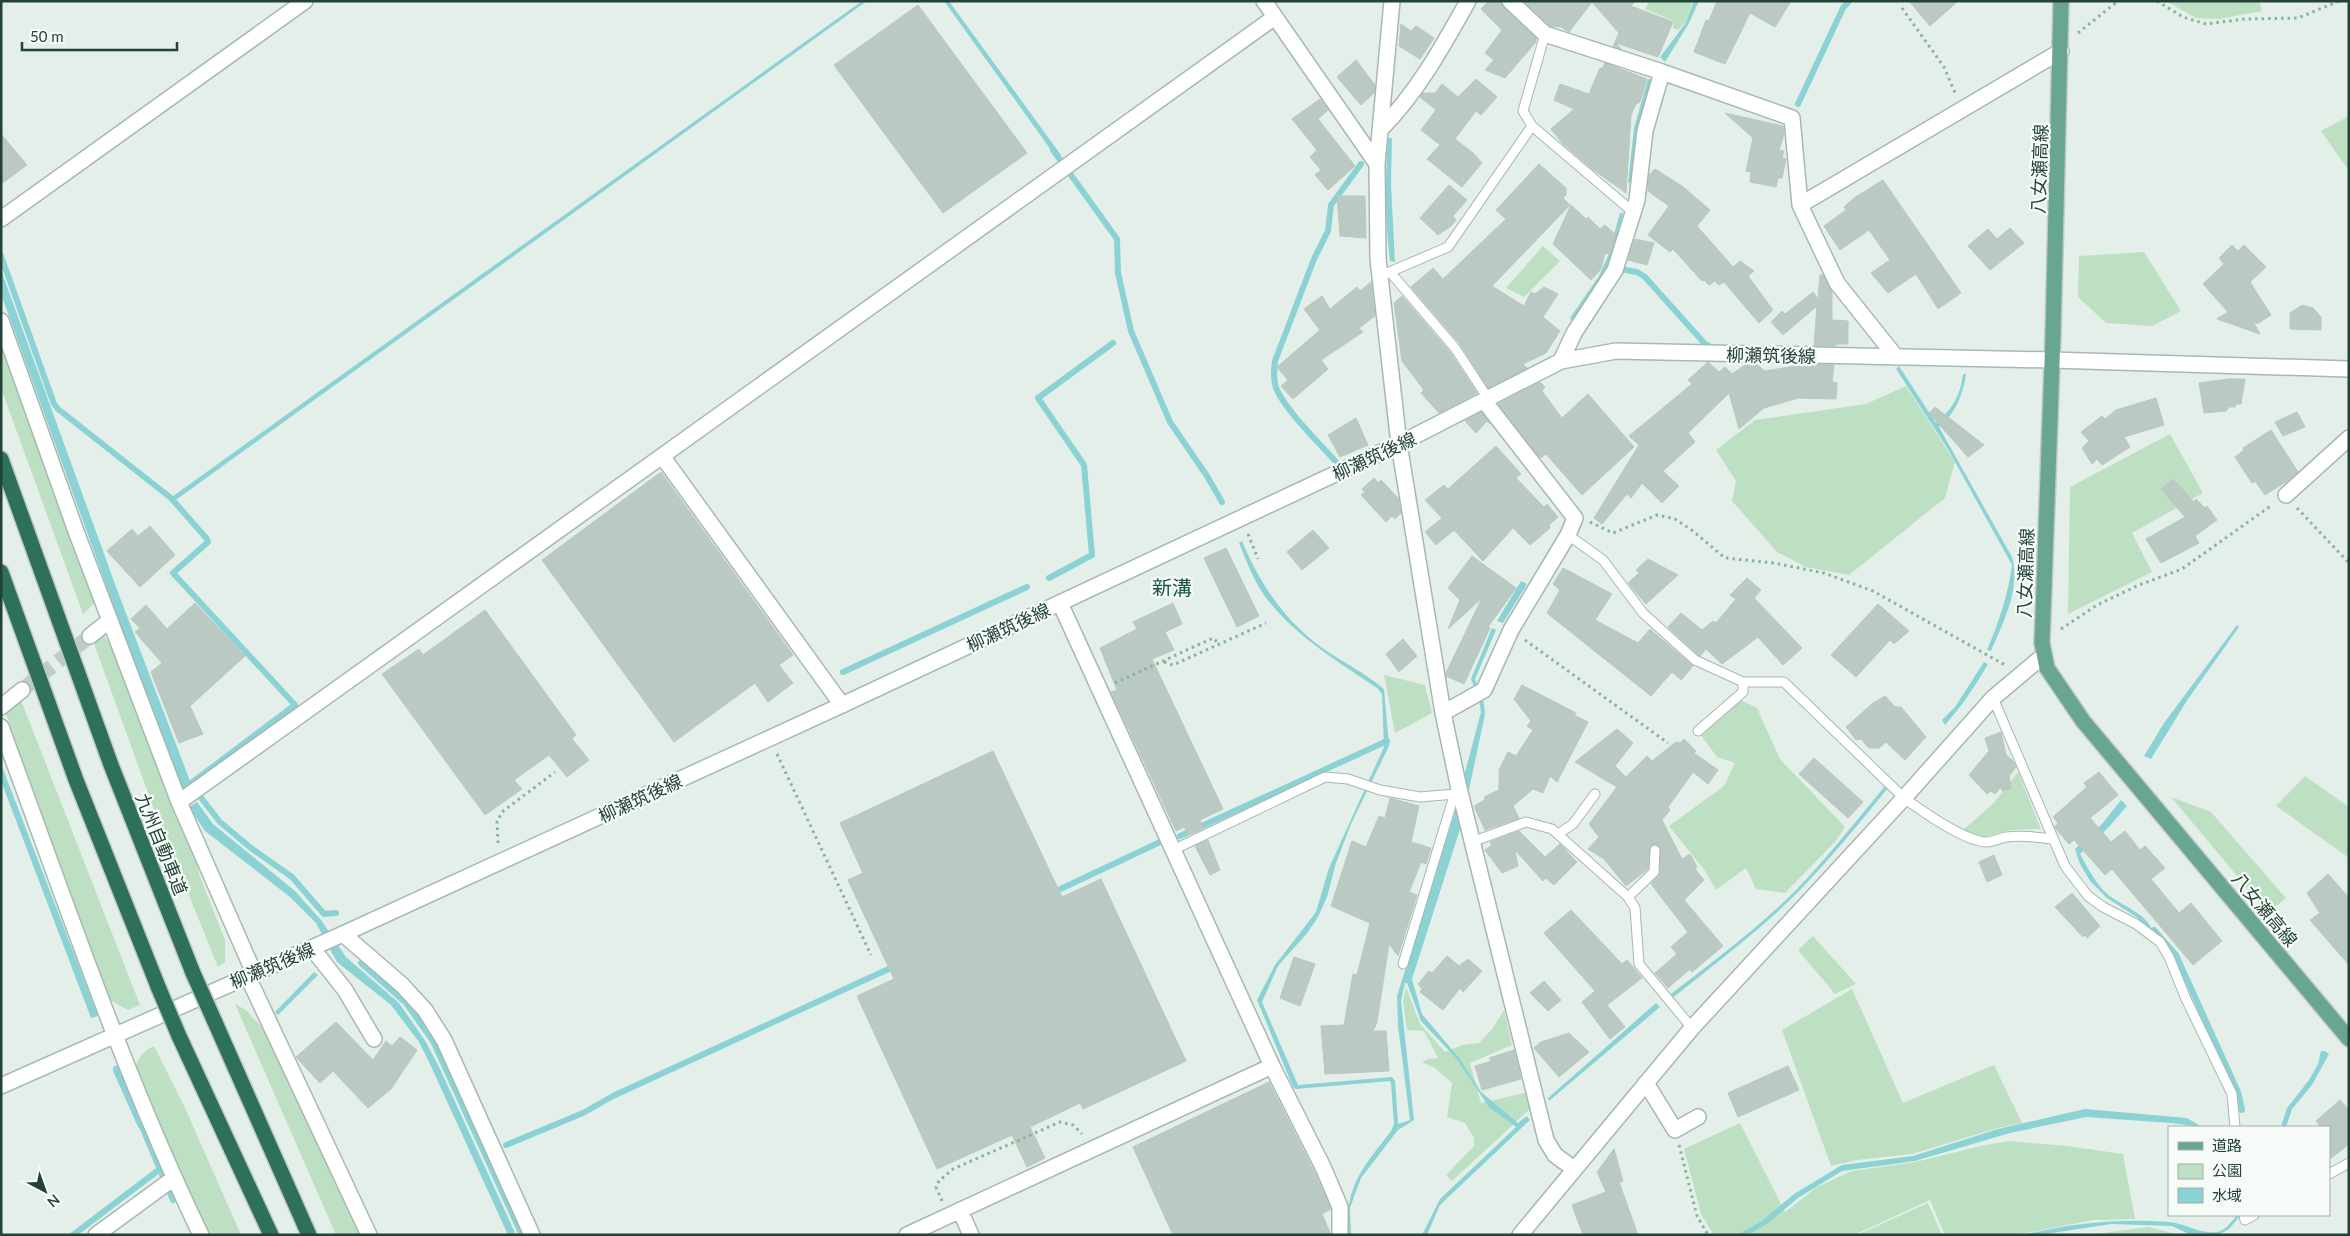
<svg xmlns="http://www.w3.org/2000/svg" width="2350" height="1236" font-family="Lato,'Noto Sans JP',sans-serif">
	<rect width="100%" height="100%" fill="#e5efe9"/>
	<path fill="#bde0c3" d="M1650 1H1693L1685 23 1678 30 1673 28 1674 21 1645 9Z
		M2166 1H2259L2262 11 2219 19 2196 18Z
		M2349 116V171L2321 131Z
		M1543 246 1560 261 1524 297 1506 288Z
		M2144 252 2181 311 2152 326 2106 323 2078 297 2079 256Z
		M1 326 99 599 83 614 1 388Z
		M1906 386 1955 462 1945 498 1849 575 1806 567 1777 552 1732 501 1736 481 1716 450 1755 420 1866 404Z
		M2170 434 2203 493 2132 533 2152 572 2068 614 2070 487Z
		M102 632 120 661 197 859 199 874 225 940V962L218 967 152 804 92 638Z
		M1384 675 1425 685 1432 713 1395 733Z
		M21 700 140 1005 128 1010 113 1002 105 996 6 714Z
		M1741 700 1757 708 1780 759 1845 827 1835 842 1785 893 1756 889 1746 868 1716 890 1706 872 1669 826 1724 786 1735 763 1717 757 1701 735Z
		M2018 772 2041 829 2010 830 1984 837 1963 830 1994 803Z
		M2305 776 2349 807V858L2276 806Z
		M2171 797 2211 812 2286 898 2268 913Z
		M1813 936 1856 984 1835 994 1798 950Z
		M1406 987 1420 1024 1445 1052 1462 1045 1479 1043 1493 1028 1504 1010 1512 1045 1470 1063 1481 1103 1528 1092 1530 1109 1452 1181 1446 1175 1474 1146V1138L1465 1123 1447 1117 1452 1083 1435 1068 1422 1062 1428 1059 1438 1058 1424 1031 1407 1030 1403 1001Z
		M1852 989 1903 1103 1994 1065 2022 1123 1998 1128 1912 1154 1857 1160 1831 1166 1782 1030Z
		M235 1004 246 1010 265 1031 359 1235H336Z
		M154 1046 186 1110 241 1235H210L134 1073C137 1059 141 1052 154 1046Z
		M1740 1123 1785 1212 1817 1187 1852 1171 1915 1162 1981 1146 2008 1141 2067 1146 2123 1154 2135 1219 2093 1220 2016 1235H1945L1930 1200 1854 1235H1714L1701 1214 1684 1149Z
		M1928 1203 1942 1235H1857Z
		M2148 1227 2181 1235H2089Z"/>
	<path fill="#8bd2d5" d="M862 1H867L173 502 169 499Z
		M944 1H949L1061 155 1056 157Z
		M1694 1H1699L1689 23 1665 62 1660 57 1685 24Z
		M1648 79 1654 80 1636 140 1633 181 1628 183 1634 128Z
		M1388 138H1392L1391 184 1395 262 1390 261C1385 220 1385 179 1388 138Z
		M1620 213H1623L1610 260 1602 276 1572 321 1570 318 1599 276 1608 256Z
		M1 270 119 595 190 781 180 790 1 294Z
		M1899 366 1936 423C1952 410 1961 394 1963 374H1966C1963 396 1955 413 1939 427L2012 557C2021 588 2003 623 1991 651L1987 650C1999 622 2008 595 2012 565L1949 451 1896 369Z
		M1242 541C1259 582 1284 620 1321 647 1341 661 1365 673 1384 689L1389 746 1351 824 1336 863 1327 897 1318 917 1308 932 1278 966 1262 1002 1298 1085 1392 1077 1395 1081 1398 1124 1410 1120 1398 1026 1397 996 1453 818 1481 712 1479 699 1471 679 1492 628 1496 630 1475 679 1484 704 1485 714 1462 823 1412 979 1422 1014 1460 1059 1481 1092 1518 1123 1527 1116 1530 1120 1440 1205 1427 1235H1422L1440 1199 1516 1127 1489 1107 1456 1058 1421 1021 1407 983H1405L1401 1001 1414 1120 1398 1130 1361 1178 1350 1208 1351 1235H1347C1346 1184 1362 1169 1391 1131L1394 1124 1391 1083 1390 1081 1296 1089 1293 1087 1257 1000 1275 965 1316 912 1329 868 1384 747 1382 694 1377 688C1337 661 1293 635 1264 595 1253 579 1246 560 1239 543Z
		M1521 581 1527 584 1503 623 1497 621Z
		M2237 625 2239 627 2188 699 2151 759 2144 756 2164 723Z
		M1984 662 1988 664C1975 686 1962 706 1945 725L1942 720 1955 707Z
		M1 764 98 1016 91 1018 1 781Z
		M1885 786 1888 788C1860 822 1832 857 1801 889 1761 930 1714 964 1670 1000L1667 997C1711 963 1757 929 1796 890 1828 857 1856 821 1885 786Z
		M2121 800 2127 806 2108 828 2080 854C2087 867 2095 882 2106 893 2118 904 2150 915 2152 931L2135 916 2107 898 2090 881 2080 864 2075 849 2102 824Z
		M197 802 213 824 295 891 321 920 346 957 399 1003 426 1042 441 1071 516 1235H508L429 1062 419 1042 391 1005 337 962 316 923 290 897 205 831 189 807Z
		M314 972 318 975 278 1015 275 1012Z
		M1656 1003 1660 1007 1549 1101 1548 1098Z
		M2321 1051H2325L2329 1054 2312 1085 2292 1109 2286 1127H2281L2287 1108 2309 1080 2318 1064Z
		M118 1065 141 1117 146 1135 138 1127 113 1071V1067Z
		M2085 1109 2187 1118 2202 1127 2171 1123 2086 1117 2010 1133 1915 1161 1842 1171 1798 1198 1767 1224 1747 1235H1737L1762 1221 1794 1194 1842 1165 1913 1156 1998 1129Z
		M2237 1215 2240 1216 2229 1229 2218 1235H2191L2172 1226 2111 1224 2039 1235H2023C2071 1223 2119 1218 2169 1222 2186 1223 2197 1234 2217 1232 2225 1231 2232 1221 2237 1215Z"/>
	<g fill="none" stroke-linecap="round" stroke-linejoin="round">
		<path stroke="#8bd2d5" stroke-width="6" d="M1798 104 1843 8 1849 1
			M1053 150 1117 239 1118 273 1131 331 1170 422 1207 476 1222 502
			M1 256 54 404 58 409 171 498 207 539 208 542 173 573 295 705 186 787
			M1620 269 1637 272 1645 277 1705 344 1708 345
			M1337 463C1321 445 1285 410 1276 388 1273 379 1274 370 1275 361L1314 259 1328 231 1331 205 1361 164
			M1049 578 1092 555 1084 465 1038 398 1113 343
			M843 672 1027 587
			M202 799 220 822 251 848 292 877 324 914 336 913
			M1180 836 1387 741
			M1052 893 1158 843
			M2154 930 2176 955 2238 1092 2242 1110
			M361 963 406 1003 433 1041 522 1235
			M143 1129 173 1200
			M506 1145 583 1113 613 1096 895 966
			M73 1235 160 1169"/>
	</g>
	<path fill="#bacac2" stroke="#b7c9bf" d="M1489 1H1501L1504 8 1536 38V42L1505 78 1485 70 1494 60 1485 53 1502 30 1481 9Z
		M1524 1H1635L1631 6 1673 22 1658 57 1616 43 1621 49 1613 46 1619 33 1592 2 1569 32 1561 27 1550 26Z
		M1717 1H1791L1775 27 1750 13 1725 64 1694 52 1706 20 1709 21Z
		M1909 1H1958L1930 26Z
		M918 5 1027 153 943 213 834 65Z
		M1401 24 1411 31 1416 26 1434 38 1420 59 1399 46Z
		M1356 60 1375 85 1374 93 1361 105 1337 77Z
		M1605 63 1647 79 1640 102 1636 104 1631 115 1626 193 1591 168 1563 144 1551 129 1574 109 1554 100 1560 84 1589 94 1600 68 1602 69Z
		M1476 79 1497 97 1481 115 1476 111 1455 139 1473 153 1482 163 1462 187 1427 159 1440 145 1421 130 1436 110 1420 97 1423 93H1435L1442 84 1458 97Z
		M1320 99 1328 110 1318 119 1355 166 1328 190 1315 175 1321 170 1310 157 1317 150 1292 119Z
		M1725 113 1783 126 1784 134 1779 150 1784 151 1782 158 1786 159 1782 178H1778L1776 187 1750 182 1751 172 1746 171 1753 138Z
		M1 134 27 165 1 184Z
		M1539 164 1566 188V195L1563 198 1570 205 1492 286 1524 306 1531 292 1535 294 1544 287 1558 294 1543 317 1560 331 1546 353 1523 364 1527 368 1488 388 1460 344 1411 287 1433 268 1443 279 1506 219 1496 210Z
		M1655 169 1682 186 1710 210 1697 226 1733 267 1740 261 1754 271 1748 276 1773 310 1759 323 1724 282 1719 285 1715 281 1709 285 1704 280 1702 281 1673 249 1670 252 1648 235 1669 206 1648 191 1649 175Z
		M1883 180 1961 293 1938 309 1916 274 1888 293 1871 273 1890 260 1869 230 1840 250 1824 226 1846 210 1844 207 1854 198Z
		M1449 185 1467 200 1453 216 1456 220 1451 226 1438 235 1420 218Z
		M1337 196H1365L1366 238 1340 236Z
		M1571 205 1586 219 1588 217 1600 229 1605 225 1616 235 1610 255 1605 253 1601 269 1591 280 1553 244Z
		M2010 228 2024 243 1990 270 1968 246 1988 229 1997 239Z
		M1635 239 1654 243 1647 265 1628 260Z
		M2232 245 2238 251 2244 245 2266 267 2250 282 2271 315 2257 324 2252 319 2260 334 2217 319 2228 312 2203 284 2224 264 2219 258Z
		M1820 275H1823L1832 292V320L1848 321V344H1836V346H1814L1817 306 1783 335 1771 322 1782 311 1785 314 1813 292 1818 299Z
		M1371 282 1375 316 1359 328 1363 332 1321 360 1328 369 1293 399 1281 386 1288 380 1277 367 1320 330 1304 309 1322 296 1330 309 1357 287 1360 291Z
		M1402 296 1450 352 1477 393 1439 413 1421 393 1424 390 1402 361 1394 303Z
		M2302 305 2313 308 2321 317V330L2290 329V313Z
		M1708 362 1719 372 1725 367 1732 374 1748 363H1755L1765 371 1808 364 1834 365 1832 382 1837 383 1836 399 1798 398 1764 408 1739 429 1729 393 1688 433 1695 442 1663 471 1679 486 1662 503 1642 483 1631 498 1627 494 1602 524 1594 518 1639 445 1629 436 1692 384 1688 380Z
		M2229 379H2245L2241 404H2236L2235 407H2229L2226 411 2204 413 2199 383Z
		M1540 382 1545 387 1542 391 1562 418 1588 394 1634 447 1582 495 1546 454 1541 458 1536 453 1498 404Z
		M2156 398 2164 425 2124 437 2130 447 2102 465 2097 459 2092 464 2082 448 2089 441 2081 432 2102 416 2105 419 2116 410Z
		M1935 407 1984 445 1968 457 1929 413Z
		M1481 412 1490 424 1487 421 1476 433 1465 421Z
		M2297 412 2305 427 2283 436 2275 422Z
		M1356 418 1368 445 1340 457 1328 435Z
		M2271 430 2298 472 2287 481 2265 495 2255 481 2252 483 2235 457 2244 450 2243 448Z
		M1496 446 1521 474 1516 478 1544 507 1547 504 1558 517 1549 525 1550 528 1530 545 1513 528 1483 561 1454 530 1436 545 1425 532 1442 518 1425 500 1444 485 1448 489Z
		M661 472 793 655 779 665 793 683 768 702 755 683 674 742 542 560Z
		M1374 478 1378 483 1381 480 1398 498 1401 513 1395 519 1392 516 1386 522 1361 495 1365 492 1362 489Z
		M2173 479 2194 502 2196 499 2205 508 2207 506 2217 520 2195 536 2199 543 2161 563 2146 539 2185 517 2161 489Z
		M150 526 175 555 140 587 107 551 132 529 138 536Z
		M1313 530 1329 548 1302 570 1287 552Z
		M1226 548 1259 616 1237 627 1204 558Z
		M1472 556 1516 588 1488 627 1490 628 1464 684 1446 676V673L1482 598 1448 629 1460 600 1448 588Z
		M1648 559 1678 575 1646 604 1628 583 1639 573 1636 570Z
		M1563 568 1612 594 1595 620 1638 643 1650 629 1693 666 1681 680 1672 672 1651 696 1547 613 1560 590 1553 584Z
		M1747 578 1761 590 1754 598 1802 648 1783 665 1758 637 1722 664 1706 649 1700 656 1698 655 1668 627 1681 613 1702 630 1713 621 1716 623 1736 599 1730 595Z
		M195 603 245 656 190 706 203 734 179 743 151 672 162 663 135 632 140 628 131 619 146 605 167 629Z
		M1173 603 1182 624 1165 632 1174 650 1152 659 1223 809 1200 820 1203 828 1189 835 1184 827 1176 831 1129 730 1111 692 1117 690 1100 648 1137 629 1133 622Z
		M1878 604 1909 631 1894 644 1890 640 1856 677 1831 655Z
		M485 610 576 735 572 739 589 760 567 777 549 755 514 780 522 789 485 815 382 674 419 649 423 655Z
		M1403 639 1417 656 1399 672 1386 654Z
		M1522 685 1576 713 1574 715 1588 722 1557 782 1550 776 1543 793 1533 789 1513 806 1519 818 1485 830 1474 806 1485 800 1484 797 1499 790V770L1508 752 1516 756 1533 730 1527 726 1531 721 1514 699Z
		M1885 696 1895 707H1901L1926 737 1905 760 1886 742 1879 748H1869L1861 739 1856 740 1846 727 1873 703Z
		M1617 729 1633 743 1615 766 1626 777 1647 756 1652 761 1676 742 1680 743 1684 739 1696 751 1694 753 1718 770 1708 784 1693 772 1668 807 1670 810 1662 820 1682 859 1690 854 1697 867 1695 869 1704 880 1684 900 1723 946 1692 972 1690 969 1668 988 1655 973 1677 954 1671 947 1688 932 1651 884 1660 873V847L1656 844 1650 846 1648 869 1626 886 1604 859 1588 849 1599 837 1589 824 1617 787 1575 762Z
		M2001 732 2006 755 2013 761 2016 767 2009 776 2011 788 2002 791 2001 787 1995 794 1991 791 1987 794 1969 775 1989 751 1985 738Z
		M993 751 1062 897 1101 879 1186 1061 1083 1109 1080 1103 1030 1127 1045 1158 1027 1167 1012 1135 937 1169 857 996 894 979 848 880 863 873 840 823Z
		M1814 758 1863 802 1848 818 1799 774Z
		M2099 772 2118 795 2090 818 2111 842 2125 831 2140 850 2145 846 2165 868 2151 879 2179 913 2191 903 2222 941 2193 965 2112 869 2105 875 2074 840 2069 844 2056 829 2055 826 2058 823 2053 817 2087 787 2084 783Z
		M1390 798 1419 806 1411 842 1431 848 1426 864 1421 862 1409 892 1417 895 1398 956 1389 944 1377 1022 1372 1034 1375 1031H1386L1389 1071 1325 1074 1321 1026 1344 1025 1353 974 1357 975 1370 923 1331 906 1352 841 1366 847 1379 816 1385 818Z
		M1519 831 1545 857 1560 844 1577 862 1554 885 1546 878 1543 881 1515 850 1518 866 1502 873 1485 850 1492 845 1490 842Z
		M1208 840 1220 870 1210 875 1195 846Z
		M1994 855 2002 875 1987 882 1979 862Z
		M2328 874 2349 898V965L2310 920 2320 913 2307 893Z
		M2072 893 2100 926 2087 938 2085 935 2083 937 2055 907Z
		M1571 910 1622 964 1627 960 1642 978 1607 1005 1625 1027 1610 1039 1582 1002 1595 991 1544 933Z
		M1447 956 1459 966 1468 959 1482 971 1463 992 1460 988 1443 1010 1420 992 1422 989 1418 984 1429 971 1432 973Z
		M1294 957 1315 964 1300 1006 1280 998Z
		M1544 981 1561 1000 1548 1011 1530 993Z
		M336 1022 373 1060 386 1041 392 1046 400 1037 417 1050 391 1089 368 1108 333 1071 320 1083 296 1057Z
		M1569 1033 1589 1052 1559 1077 1534 1048 1541 1042Z
		M1514 1050 1521 1079 1482 1090 1475 1066 1492 1061 1489 1058Z
		M1788 1066 1799 1090 1738 1117 1728 1093Z
		M1269 1082 1314 1171 1331 1209 1322 1214 1331 1235H1173L1133 1147Z
		M2340 1100 2349 1110V1144L2329 1160V1127H2321L2316 1121Z
		M1614 1149 1623 1181 1619 1182 1638 1235H1583L1572 1205 1606 1192 1597 1172Z"/>
	<g fill="none" stroke-linecap="round" stroke-linejoin="round">
		<path stroke="#beccc5" stroke-width="15" stroke-dasharray="15 8" stroke-linecap="butt" d="M22 690 90 636"/>
		<defs>
			<path id="service" d="M1545 34 1523 111 1532 126 1633 212
				M1390 272 1455 348 1489 400
				M1380 276 1448 247 1532 126
				M1568 535 1603 560 1643 613 1695 660 1743 682H1784L1904 798C1922 811 1965 842 1987 842 1993 842 2000 838 2006 837 2022 835 2037 837 2052 839
				M1993 698 2065 866 2088 896 2103 907 2136 924 2160 942 2169 957 2186 999 2232 1094 2235 1127
				M1698 731 1743 692V682
				M1558 834 1573 824 1595 794
				M1472 842 1526 822 1552 829 1628 897 1635 908 1639 964 1692 1028
				M1173 850 1325 777 1348 779 1380 790 1420 797 1455 794
				M1628 897 1654 872 1655 850
				M1403 964 1456 789
				M2329 1174 2349 1163
				M2244 1215 2245 1220 2254 1215"/>
			<path id="minor" d="M1264 1 1377 164
				M1392 1 1377 164 1378 259 1399 444 1443 713 1458 784 1546 1140 1555 1155 1574 1169
				M1510 1 1545 34 1662 72 1792 118 1800 205 1837 283 1896 357
				M1380 130C1417 93 1443 46 1468 1
				M1800 205 2061 51
				M1 219 305 1
				M1 321 77 534 179 802 254 973
				M2052 360 2349 369
				M1561 361 1574 333 1615 270 1637 200 1645 131 1662 72
				M662 456 842 705
				M2286 495 2349 438
				M1060 603 1272 1066 1323 1167 1340 1207V1235
				M90 636 110 620
				M1 707 22 690
				M1443 713 1484 690 1511 630 1568 535 1575 518 1485 402
				M1 727C64 897 122 1071 201 1235
				M179 802 1275 17
				M343 934 402 985 425 1010 444 1040 532 1235
				M312 948 345 990 374 1039
				M247 975 369 1235
				M1646 1083 1675 1130 1698 1117
				M960 1210 971 1235
				M96 1235 174 1178
				M907 1235 1272 1066"/>
			<path id="tertiary" d="M1520 1235 1692 1028 1904 798 1993 698 2043 656"/>
			<path id="secondary" d="M1 1086 343 934 842 705 1399 444 1561 361 1616 351 2052 360"/>
			<path id="primary" d="M2061 1 2053 335 2042 643 2047 668 2083 721 2349 1039"/>
			<path id="motorway" d="M1 459 111 765 193 973
				M1 572 76 780 159 989
				M214 1020 309 1235
				M179 1036 271 1235"/>
		</defs>
		<use href="#service" stroke="#a7b8b0" stroke-width="11"/>
		<use href="#minor" stroke="#a7b8b0" stroke-width="18"/>
		<use href="#tertiary" stroke="#a7b8b0" stroke-width="18"/>
		<use href="#secondary" stroke="#a3bbb0" stroke-width="18"/>
		<use href="#primary" stroke="#c1cac7" stroke-width="18"/>
		<use href="#motorway" stroke="#c1cac7" stroke-width="18"/>
		<path stroke="#84b49f" stroke-width="3" stroke-dasharray="2.5 4" stroke-linecap="butt" d="M2157 1 2183 17 2206 24 2245 19 2298 18 2339 1
			M1902 8 1944 67 1956 95
			M2078 33 2118 1
			M2297 508 2349 563
			M1590 522 1613 533 1657 515 1675 519 1693 531 1725 558 1774 563 1824 573 1873 591 2005 665
			M1248 534 1258 559
			M2061 629 2097 605 2139 585 2182 569 2272 505
			M1525 640 1668 743
			M1164 662 1173 665 1266 623
			M1115 683 1213 638 1219 644
			M777 754 871 955
			M498 843 497 822 502 812 555 772
			M1679 1145 1697 1216 1708 1235
			M942 1201 936 1187 939 1181 953 1169 1060 1122 1073 1125 1082 1134"/>
		<use href="#service" stroke="#fff" stroke-width="9"/>
		<use href="#minor" stroke="#fff" stroke-width="15"/>
		<use href="#tertiary" stroke="#fff" stroke-width="15"/>
		<use href="#secondary" stroke="#fff" stroke-width="15"/>
		<use href="#primary" stroke="#68a68f" stroke-width="15"/>
		<use href="#motorway" stroke="#2d705b" stroke-width="15"/>
		<defs>
			<path id="motorway-bridge" d="M193 973 214 1020
				M159 989 179 1036"/>
		</defs>
		<use href="#motorway-bridge" stroke="#c1cac7" stroke-width="18" stroke-linecap="butt"/>
		<use href="#motorway-bridge" stroke="#2d705b" stroke-width="15"/>
	</g>
	<g text-anchor="middle" dominant-baseline="central" stroke-width="4.5" stroke-linejoin="round" paint-order="stroke">
		<g font-size="18" fill="#234236" stroke="#f6fbf8">
			<text transform="translate(2039 169) rotate(-88)">八女瀬高線</text>
			<text transform="translate(1771 355) rotate(1)">柳瀬筑後線</text>
			<text transform="translate(1374 456) rotate(-25)">柳瀬筑後線</text>
			<text transform="translate(2025 573) rotate(-88)">八女瀬高線</text>
			<text transform="translate(1008 627) rotate(-25)">柳瀬筑後線</text>
			<text transform="translate(640 798) rotate(-25)">柳瀬筑後線</text>
			<text transform="translate(162 844) rotate(68)">九州自動車道</text>
			<text transform="translate(2265 909) rotate(50)">八女瀬高線</text>
			<text transform="translate(272 965) rotate(-23)">柳瀬筑後線</text>
		</g>
		<g font-size="20" fill="#1d5542" stroke="#f6fbf8">
			<text x="1172" y="587">新溝</text>
		</g>
	</g>
	<rect width="2350" height="1236" fill="none" stroke="#234236" stroke-width="5"/>
	<rect x="2168" y="1126" width="162" height="90" fill="#f6fbf8" stroke="#a2b1aa"/>
	<rect x="2178" y="1142" width="25" height="8" fill="#68a68f" stroke="#a2b1aa"/>
	<text x="2212" y="1151" font-size="15" fill="#234236">道路</text>
	<rect x="2178" y="1164" width="25" height="15" fill="#bde0c3" stroke="#a2b1aa"/>
	<text x="2212" y="1176" font-size="15" fill="#234236">公園</text>
	<rect x="2178" y="1188" width="25" height="15" fill="#8bd2d5" stroke="#a2b1aa"/>
	<text x="2212" y="1201" font-size="15" fill="#234236">水域</text>
	<g transform="translate(45 1191) rotate(139)" stroke="#f6fbf8" stroke-width="4" paint-order="stroke">
	<path d="M0-4L9 19L0 12L-9 19Z" fill="#234236"/>
	<text y="-8" font-size="14" font-weight="bold" text-anchor="middle" fill="#234236">N</text>
	</g>
	<path d="M22 42v8h155v-8" fill="none" stroke="#234236" stroke-width="2.5"/>
	<text x="30" y="42" font-size="15" fill="#234236" stroke="#f6fbf8" stroke-width="4" paint-order="stroke">50 m</text>
</svg>
